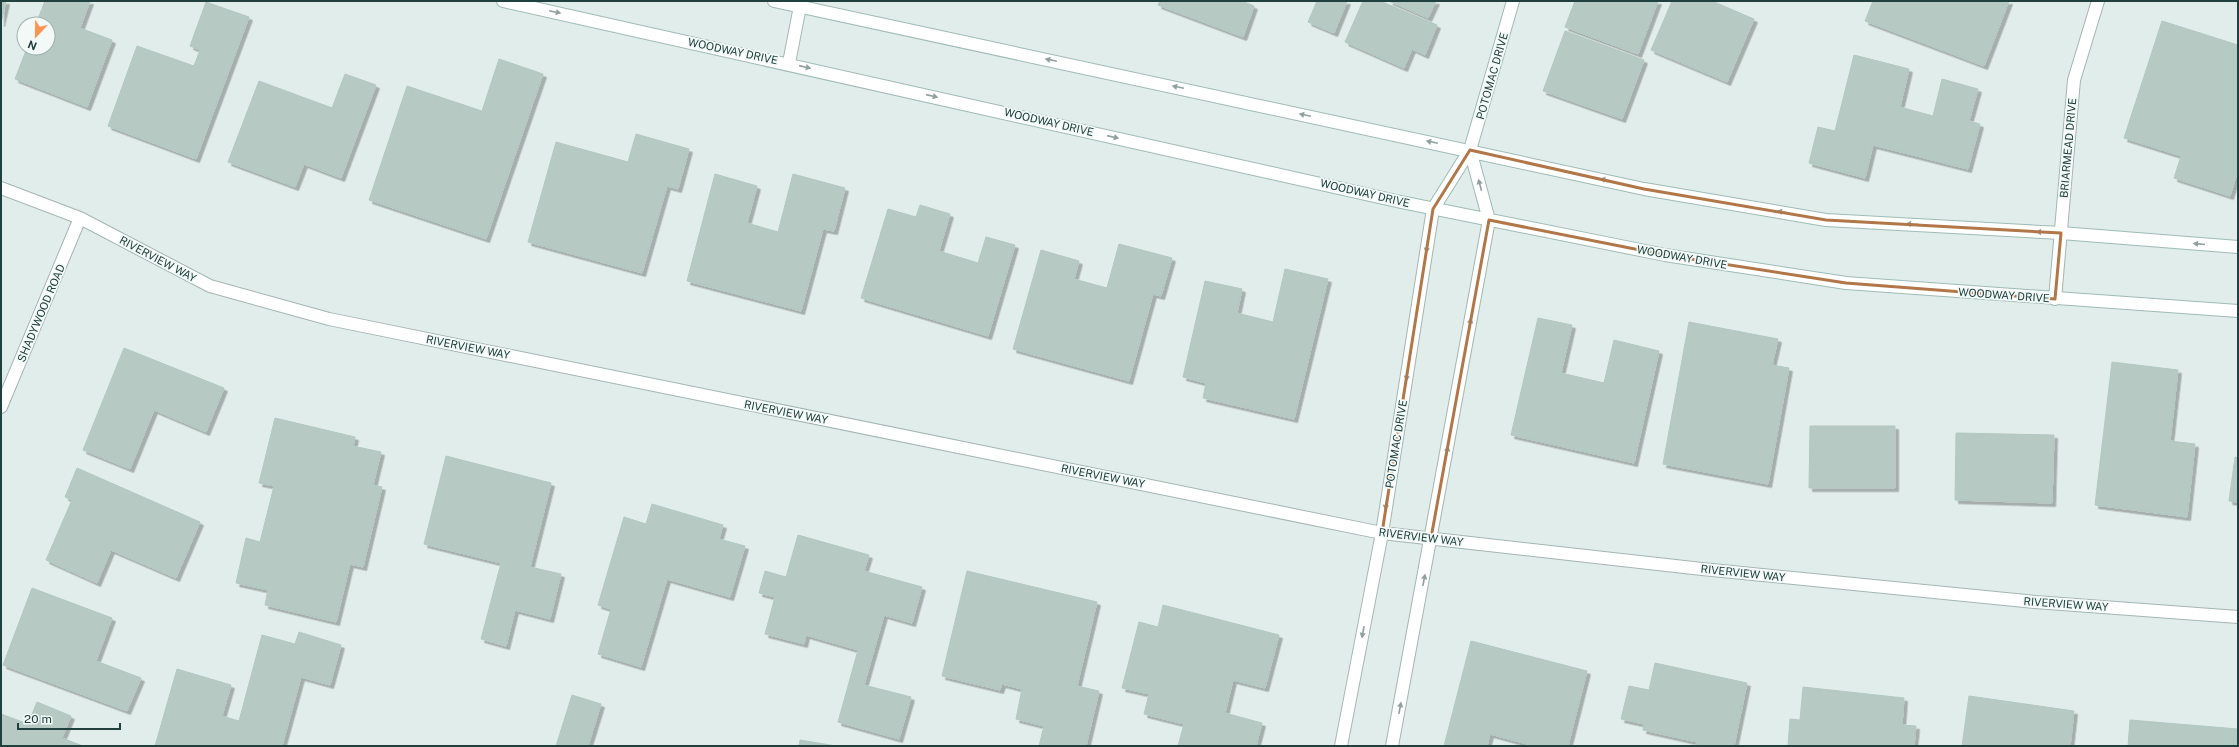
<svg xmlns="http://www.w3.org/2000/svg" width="2239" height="747" font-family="'Public Sans',sans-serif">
	<defs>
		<filter id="shadow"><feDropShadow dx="3.5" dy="3.5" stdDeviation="0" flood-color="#0004"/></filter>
	</defs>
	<rect width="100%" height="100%" fill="#e1edea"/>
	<path fill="#b6c9c3" stroke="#b3c8c2" filter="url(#shadow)" d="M1 1H6L1 23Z
		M45 1H90L80 28 112 40 87 107 15 79 27 48H48V24H36Z
		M1160 1H1242L1254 6 1243 37 1158 5Z
		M1317 1H1347L1334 33 1308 22Z
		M1363 1H1380L1437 25 1425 55 1412 49 1404 68 1345 42Z
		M1389 1H1436L1428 18Z
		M1575 1H1658L1638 54 1565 27Z
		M1672 1H1712L1754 19 1727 82 1651 50Z
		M1873 1H2009L1984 66 1865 21Z
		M206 2 249 17 196 159 108 126 137 46 194 66 200 50 190 46Z
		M2162 21 2238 45V170L2230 196 2174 178 2181 156 2124 138Z
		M1565 31 1644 60 1622 119 1543 91Z
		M1854 55 1909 69 1900 107 1933 116 1942 79 1978 89 1969 121 1980 124 1968 169 1873 145 1865 178 1809 163 1818 127 1835 131Z
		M499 59 543 74 486 239 369 200 407 86 482 111Z
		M345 74 376 85 341 178 304 164 295 187 228 162 259 81 332 108Z
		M636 134 689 149 678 189 667 186 642 273 528 242 556 142 628 162Z
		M715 174 757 186 747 223 778 232 793 174 845 188 834 231 823 229 801 311 687 281Z
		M920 205 950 214 939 251 978 263 986 237 1015 245 988 336 861 298 888 209 916 217Z
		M1119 244 1172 258 1161 296 1153 294 1129 381 1013 349 1041 250 1079 261 1074 279 1107 288Z
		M1285 269 1328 279 1294 419 1203 398 1206 383 1183 377 1205 281 1242 289 1237 313 1273 322Z
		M1538 318 1572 325 1561 373 1604 383 1614 340 1659 351 1634 463 1511 435Z
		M1689 322 1778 339 1772 365 1789 368 1768 484 1663 464Z
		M124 348 224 388 206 432 154 410 130 469 83 450Z
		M2112 362 2178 370 2170 441 2195 444 2187 517 2095 505Z
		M275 418 355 437 353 446 381 452 373 485 382 487 363 567 350 564 336 622 265 605 268 590 236 583 246 538 260 542 274 486 259 483Z
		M1810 426H1895V488H1809Z
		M1956 433 2054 435 2052 503 1955 500Z
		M446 456 551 483 530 567 561 574 550 619 515 610 506 646 481 639 501 563 424 544Z
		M2235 457 2238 458V502L2229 501Z
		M77 468 200 522 176 578 111 550 97 583 46 560 72 500 65 497Z
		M652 504 723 525 719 539 745 546 730 597 667 579 641 667 598 654 611 609 598 605 624 517 646 524Z
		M798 535 869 555 864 571 922 587 912 623 884 615 864 685 911 697 899 739 838 722 858 650 806 635 804 644 765 634 775 597 759 593 765 571 786 577Z
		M967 571 1097 602 1077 686 1099 691 1086 746H1039L1044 726 1016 719 1022 689 1002 684 1000 690 942 676Z
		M32 588 112 618 96 661 141 678 127 711 3 665Z
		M1163 605 1279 635 1265 688 1233 680 1225 713 1262 723 1256 746H1178L1184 724 1144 714 1149 694 1122 688 1139 622 1158 627Z
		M299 632 341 645 330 685 301 677 282 746H155L177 669 231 685 222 716 239 721 262 635 295 644Z
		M1471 641 1587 671 1568 746H1526L1527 744 1490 734 1487 746H1444Z
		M1655 663 1747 683 1734 746H1696L1697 742 1643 730 1644 724 1621 719 1629 686 1649 690Z
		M1803 687 1904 698 1902 725 1916 726 1914 746H1788L1790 719 1800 720Z
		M572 695 601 704 588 746H556Z
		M1969 696 2074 711 2070 746H1962Z
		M37 702 71 716 62 738 83 746H1V714L28 724Z
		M2130 720 2238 729V746H2128Z
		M800 740 836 746H799Z"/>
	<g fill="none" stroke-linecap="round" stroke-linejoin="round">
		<defs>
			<path id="street" d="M789 63 801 1
				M1 188 80 218 210 286 329 319 1382 533 1702 569 2035 602 2238 617
				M2055 299 2074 80 2098 1
				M1 407 80 218
				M1341 746 1382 533 1433 209
				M1392 746 1489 220"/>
			<path id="secondary" d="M503 1 1401 202 1665 255 1846 283 2238 311
				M774 1 1644 189 1826 220 2061 233 2238 247
				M1470 150 1489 220
				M1433 209 1470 150 1513 1"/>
		</defs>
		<use href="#street" stroke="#a3b6b3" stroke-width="14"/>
		<use href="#secondary" stroke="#9ebbb5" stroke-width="14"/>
		<use href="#street" stroke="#fff" stroke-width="12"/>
		<use href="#secondary" stroke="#fff" stroke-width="12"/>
	</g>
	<defs><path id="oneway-solid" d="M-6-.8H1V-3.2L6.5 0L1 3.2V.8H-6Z"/></defs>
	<g fill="#8fa09e">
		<use href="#oneway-solid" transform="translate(555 12) rotate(12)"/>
		<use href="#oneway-solid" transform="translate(1051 60) rotate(-168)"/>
		<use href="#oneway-solid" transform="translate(805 67) rotate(13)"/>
		<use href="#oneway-solid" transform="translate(1178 87) rotate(-168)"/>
		<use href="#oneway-solid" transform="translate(932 96) rotate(13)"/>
		<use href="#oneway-solid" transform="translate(1305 115) rotate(-168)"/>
		<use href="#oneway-solid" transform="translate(1113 137) rotate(13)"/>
		<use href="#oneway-solid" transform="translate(1432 142) rotate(-168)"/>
		<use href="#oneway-solid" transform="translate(1606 180) rotate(-167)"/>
		<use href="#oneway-solid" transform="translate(1480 185) rotate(-105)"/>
		<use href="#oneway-solid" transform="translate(1783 212) rotate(-170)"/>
		<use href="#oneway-solid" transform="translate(1912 224) rotate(-177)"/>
		<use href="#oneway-solid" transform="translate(2042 232) rotate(-177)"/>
		<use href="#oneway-solid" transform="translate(2199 244) rotate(-175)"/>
		<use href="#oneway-solid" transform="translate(1427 247) rotate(99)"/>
		<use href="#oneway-solid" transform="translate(1470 324) rotate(-80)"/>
		<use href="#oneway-solid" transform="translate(1407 375) rotate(99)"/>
		<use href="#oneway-solid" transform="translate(1447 452) rotate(-80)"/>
		<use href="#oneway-solid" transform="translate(1386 504) rotate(99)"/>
		<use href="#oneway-solid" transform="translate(1424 580) rotate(-79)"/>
		<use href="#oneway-solid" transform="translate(1363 632) rotate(101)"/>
		<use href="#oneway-solid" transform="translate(1400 708) rotate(-79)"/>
	</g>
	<path fill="none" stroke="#b17748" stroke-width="3" stroke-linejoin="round" d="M1470 150 1644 189 1826 220 2061 233 2055 299 1846 283 1665 255 1489 220 1431 538 1382 533 1433 209Z"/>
	<g text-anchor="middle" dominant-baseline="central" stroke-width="3.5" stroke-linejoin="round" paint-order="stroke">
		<g font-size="11" fill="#1f403d" stroke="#f2f9f7">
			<text transform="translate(733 51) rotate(12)">WOODWAY DRIVE</text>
			<text transform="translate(1492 76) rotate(-74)">POTOMAC DRIVE</text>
			<text transform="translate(1049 122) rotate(13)">WOODWAY DRIVE</text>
			<text transform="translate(2068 148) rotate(-85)">BRIARMEAD DRIVE</text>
			<text transform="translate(1365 193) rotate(13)">WOODWAY DRIVE</text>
			<text transform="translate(1682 257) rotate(10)">WOODWAY DRIVE</text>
			<text transform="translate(158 259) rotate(28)">RIVERVIEW WAY</text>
			<text transform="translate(2004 295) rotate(4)">WOODWAY DRIVE</text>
			<text transform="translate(41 313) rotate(-67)">SHADYWOOD ROAD</text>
			<text transform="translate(468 347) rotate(11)">RIVERVIEW WAY</text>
			<text transform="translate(786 412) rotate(11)">RIVERVIEW WAY</text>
			<text transform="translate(1396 444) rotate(-81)">POTOMAC DRIVE</text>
			<text transform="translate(1103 476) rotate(11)">RIVERVIEW WAY</text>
			<text transform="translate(1421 537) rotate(7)">RIVERVIEW WAY</text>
			<text transform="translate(1743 573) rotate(6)">RIVERVIEW WAY</text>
			<text transform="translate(2066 604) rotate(4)">RIVERVIEW WAY</text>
		</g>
	</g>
	<rect width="2239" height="747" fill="none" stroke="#1f403d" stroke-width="4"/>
	<g transform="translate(36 36) rotate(202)"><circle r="19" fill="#f2f9f7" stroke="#9eafad"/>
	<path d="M0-3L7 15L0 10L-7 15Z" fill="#ff944e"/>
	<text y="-6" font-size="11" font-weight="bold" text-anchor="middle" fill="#1f403d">N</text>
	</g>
	<path d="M18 723v6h102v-6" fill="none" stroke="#1f403d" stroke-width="2"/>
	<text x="24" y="723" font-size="12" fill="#1f403d" stroke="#f2f9f7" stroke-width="3" paint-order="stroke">20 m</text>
</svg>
